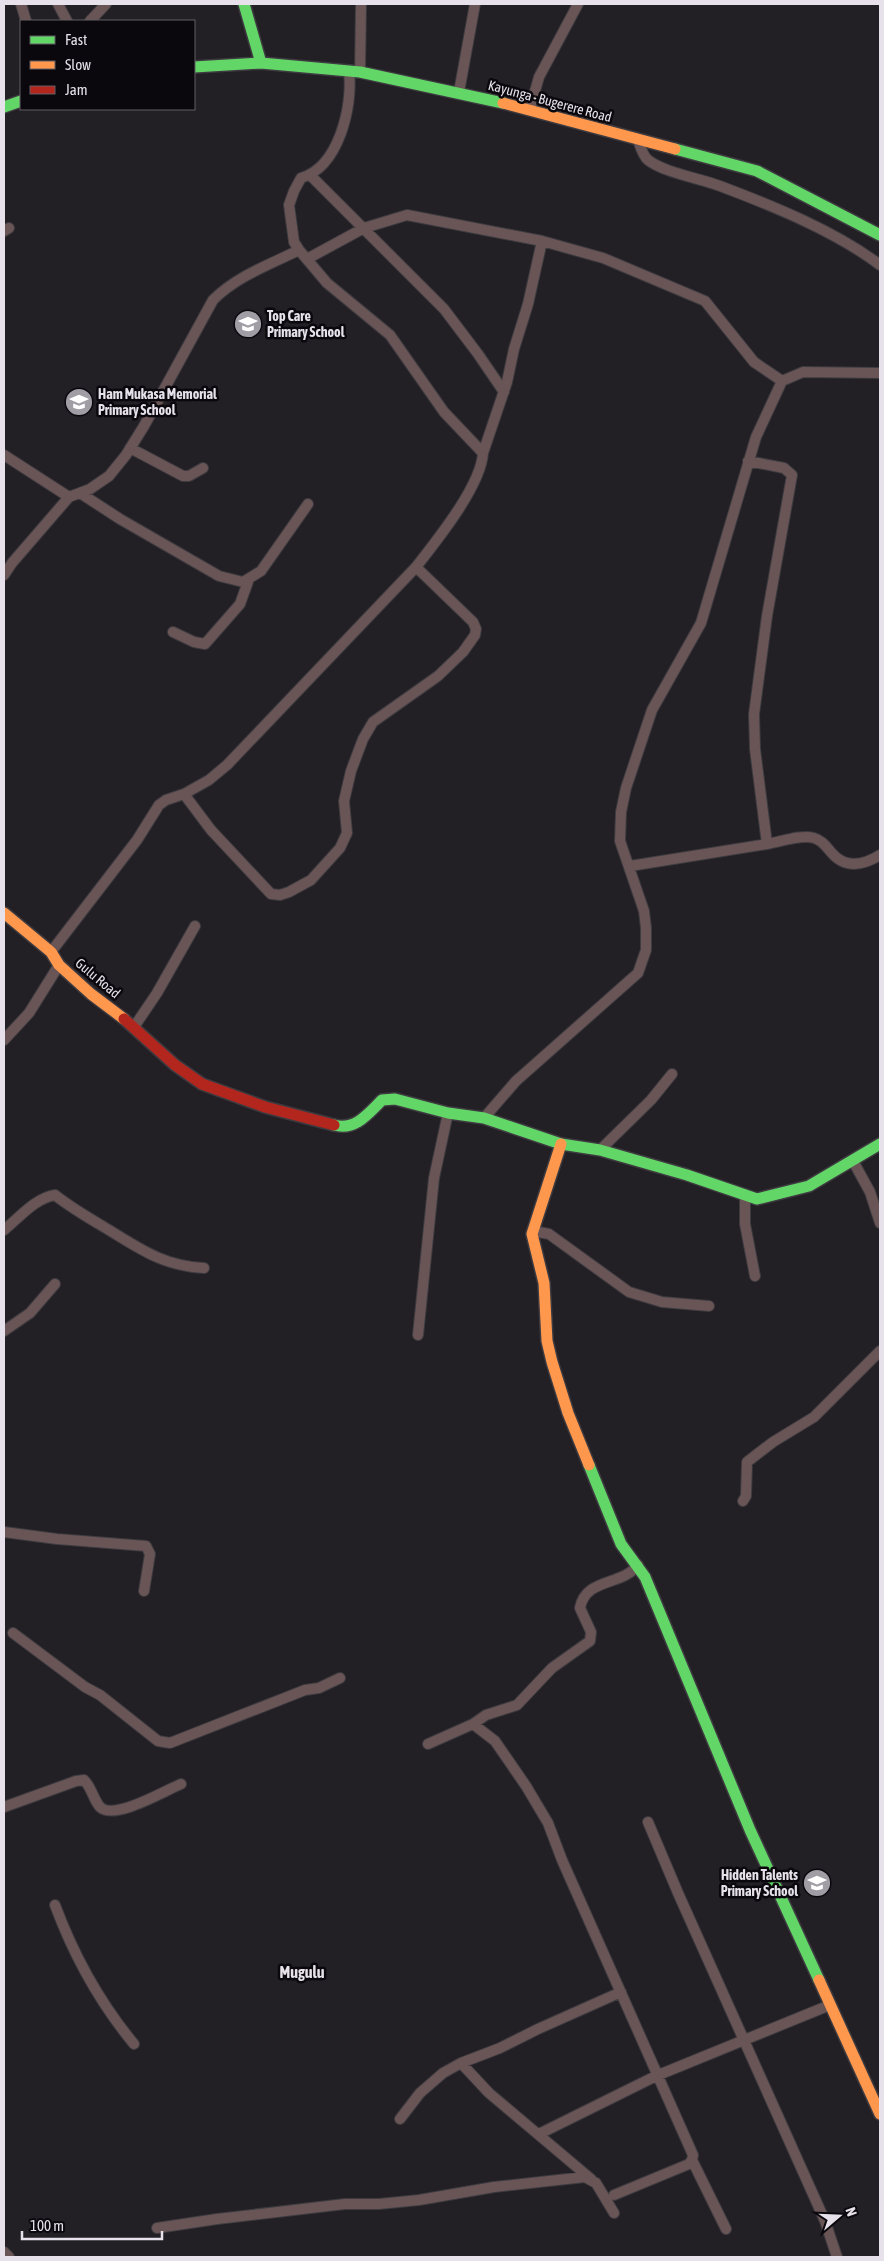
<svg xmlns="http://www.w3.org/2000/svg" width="884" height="2261" font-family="'Asap Condensed',sans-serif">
	<rect width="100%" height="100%" fill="#221f25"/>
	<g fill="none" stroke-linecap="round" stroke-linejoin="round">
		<defs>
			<path id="street" d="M21 4 26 21
				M58 4 67 21
				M90 21 106 4
				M349 72C353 106 339 167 301 178L294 191 289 205 294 242 299 250 327 283 390 335 444 412 483 453
				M360 72 361 4
				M459 92 475 4
				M530 109 539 77 578 4
				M638 140C640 146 643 156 648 160 665 173 699 178 720 186 773 206 835 231 880 265
				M310 175 444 309 478 354 504 392
				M4 231 9 228
				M307 259 364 228 407 215 542 241 603 258 705 301 754 362 782 381
				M130 448 183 476H189L203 468
				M4 455 69 497
				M80 493 120 519 219 576 243 582 261 571 308 504
				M4 575 12 563 69 497 90 489 109 476 126 455 144 426 213 300C237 276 269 265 299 250
				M173 632 194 642 205 644 240 604 249 579
				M184 794 211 830 271 894 280 895 289 892 311 880 340 848 347 833 344 801 351 771 363 739 373 722 438 676 463 652 475 635 476 629 473 622 416 567
				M767 844C780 842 801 834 814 838 825 841 828 851 837 858 851 869 867 863 880 855
				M630 866 767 844 755 749 754 714 767 616 792 475 784 468 748 461
				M51 952 137 840 159 805 166 800 184 794 209 780 227 765 416 567C437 540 481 486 483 453L507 382 514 349 528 304 542 241
				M134 1027 157 993 195 926
				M4 1040 29 1013 59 965
				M484 1118 516 1081 638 973 646 950V928L644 911 620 841 621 812 626 788 652 710 701 623 756 437 782 381 803 372 880 373
				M600 1150 651 1100 672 1074
				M853 1161 870 1192 880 1223
				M745 1196V1224L755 1276
				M4 1230C19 1218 35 1198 55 1195 70 1207 87 1217 104 1227 139 1248 162 1266 204 1268
				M533 1231 549 1234 629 1292 662 1302 709 1306
				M4 1331 30 1313 55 1284
				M418 1335 434 1178 448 1113
				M743 1501 746 1496 747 1462 773 1442 814 1417 880 1351
				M4 1532 57 1539 146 1546 150 1554 144 1591
				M13 1633 85 1687 100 1695 158 1741 170 1743 305 1690 319 1688 340 1678
				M473 1724 486 1715 517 1705 552 1668 590 1641 591 1632 580 1608C585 1578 622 1586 638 1565
				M428 1744 473 1724 495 1741 526 1786 548 1823 562 1860 693 2155 692 2160 726 2229
				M4 1807 76 1781 84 1780C92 1788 93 1799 100 1807 114 1821 164 1791 181 1784
				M648 1822 678 1893 825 2221 837 2257
				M55 1905C74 1956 100 2003 134 2044
				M461 2063 489 2093 591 2179
				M400 2119 420 2093 443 2073 461 2063 500 2048 538 2029 621 1992
				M539 2134 656 2076 830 2005
				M614 2195 689 2164 692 2160
				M157 2228 217 2219 345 2204H379L419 2200 494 2187 585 2177 596 2183 614 2213
				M4 2252 9 2257"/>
			<path id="fast" d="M244 4 261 63
				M194 67 261 63 360 72 503 103
				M4 107 21 101
				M675 149 757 171 880 235
				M334 1125C355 1131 368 1114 382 1100L395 1099 448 1113 484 1118 561 1144 600 1150 687 1175 757 1199 809 1186 880 1144
				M589 1465 621 1544 645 1577 750 1830 819 1980"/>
			<path id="slow" d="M503 103 675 149
				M4 913 51 952 59 965 91 994 124 1019
				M561 1144 532 1234 544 1283 547 1341 552 1362 568 1413 589 1465
				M819 1980 880 2114"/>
			<path id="jam" d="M124 1019 175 1065 202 1084 265 1107 334 1125"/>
		</defs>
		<use href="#street" stroke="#3d3b40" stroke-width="12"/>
		<use href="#fast" stroke="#3d3b40" stroke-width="14"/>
		<use href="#slow" stroke="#3d3b40" stroke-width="14"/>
		<use href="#jam" stroke="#3d3b40" stroke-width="14"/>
		<use href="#street" stroke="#695555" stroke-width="10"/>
		<use href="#fast" stroke="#63d668" stroke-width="11"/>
		<use href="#slow" stroke="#ff974d" stroke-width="11"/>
		<use href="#jam" stroke="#b3261e" stroke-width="11"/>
	</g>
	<defs>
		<symbol id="school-disc" viewBox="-11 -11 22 22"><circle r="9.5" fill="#a19da5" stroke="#0b080d"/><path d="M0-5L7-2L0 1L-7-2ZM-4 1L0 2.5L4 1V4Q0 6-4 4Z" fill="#fff"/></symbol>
	</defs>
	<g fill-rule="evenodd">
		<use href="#school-disc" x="232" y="308" width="32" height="32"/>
		<use href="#school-disc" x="63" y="386" width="32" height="32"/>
		<use href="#school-disc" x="801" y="1867" width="32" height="32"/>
	</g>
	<g text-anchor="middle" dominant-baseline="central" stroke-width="5" stroke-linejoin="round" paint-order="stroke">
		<g font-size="14" fill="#e6e1ea" stroke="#0b080d">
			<text transform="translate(550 101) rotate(15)">Kayunga - Bugerere Road</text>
			<text transform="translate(98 978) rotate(40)">Gulu Road</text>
		</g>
		<g font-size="14" font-weight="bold" fill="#e6e1ea" stroke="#0b080d" text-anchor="start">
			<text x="267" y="316">Top Care<tspan x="267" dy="16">Primary School</tspan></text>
			<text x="98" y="394">Ham Mukasa Memorial<tspan x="98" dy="16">Primary School</tspan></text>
			<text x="798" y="1875" text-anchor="end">Hidden Talents<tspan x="798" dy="16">Primary School</tspan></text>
		</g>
		<g font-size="16" font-weight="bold" fill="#e6e1ea" stroke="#0b080d">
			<text x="302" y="1972">Mugulu</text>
		</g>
	</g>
	<rect width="884" height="2261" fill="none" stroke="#e6e1ea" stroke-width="10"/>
	<rect x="20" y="20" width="175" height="90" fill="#0b080d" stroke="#635f65"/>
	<rect x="30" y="36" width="25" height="8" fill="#63d668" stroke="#635f65"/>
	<text x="65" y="45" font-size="15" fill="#e6e1ea">Fast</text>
	<rect x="30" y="61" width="25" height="8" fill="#ff974d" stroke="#635f65"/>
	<text x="65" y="70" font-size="15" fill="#e6e1ea">Slow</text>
	<rect x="30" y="86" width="25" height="8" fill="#b3261e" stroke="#635f65"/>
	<text x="65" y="95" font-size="15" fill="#e6e1ea">Jam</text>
	<g transform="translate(839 2216) rotate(71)" stroke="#0b080d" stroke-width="4" paint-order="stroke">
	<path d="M0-4L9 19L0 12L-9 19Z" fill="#e6e1ea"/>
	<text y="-8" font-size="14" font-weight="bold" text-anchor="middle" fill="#e6e1ea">N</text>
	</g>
	<path d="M22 2231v8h140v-8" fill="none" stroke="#e6e1ea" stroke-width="2.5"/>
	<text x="30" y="2231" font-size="15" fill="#e6e1ea" stroke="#0b080d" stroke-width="4" paint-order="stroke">100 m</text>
</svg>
